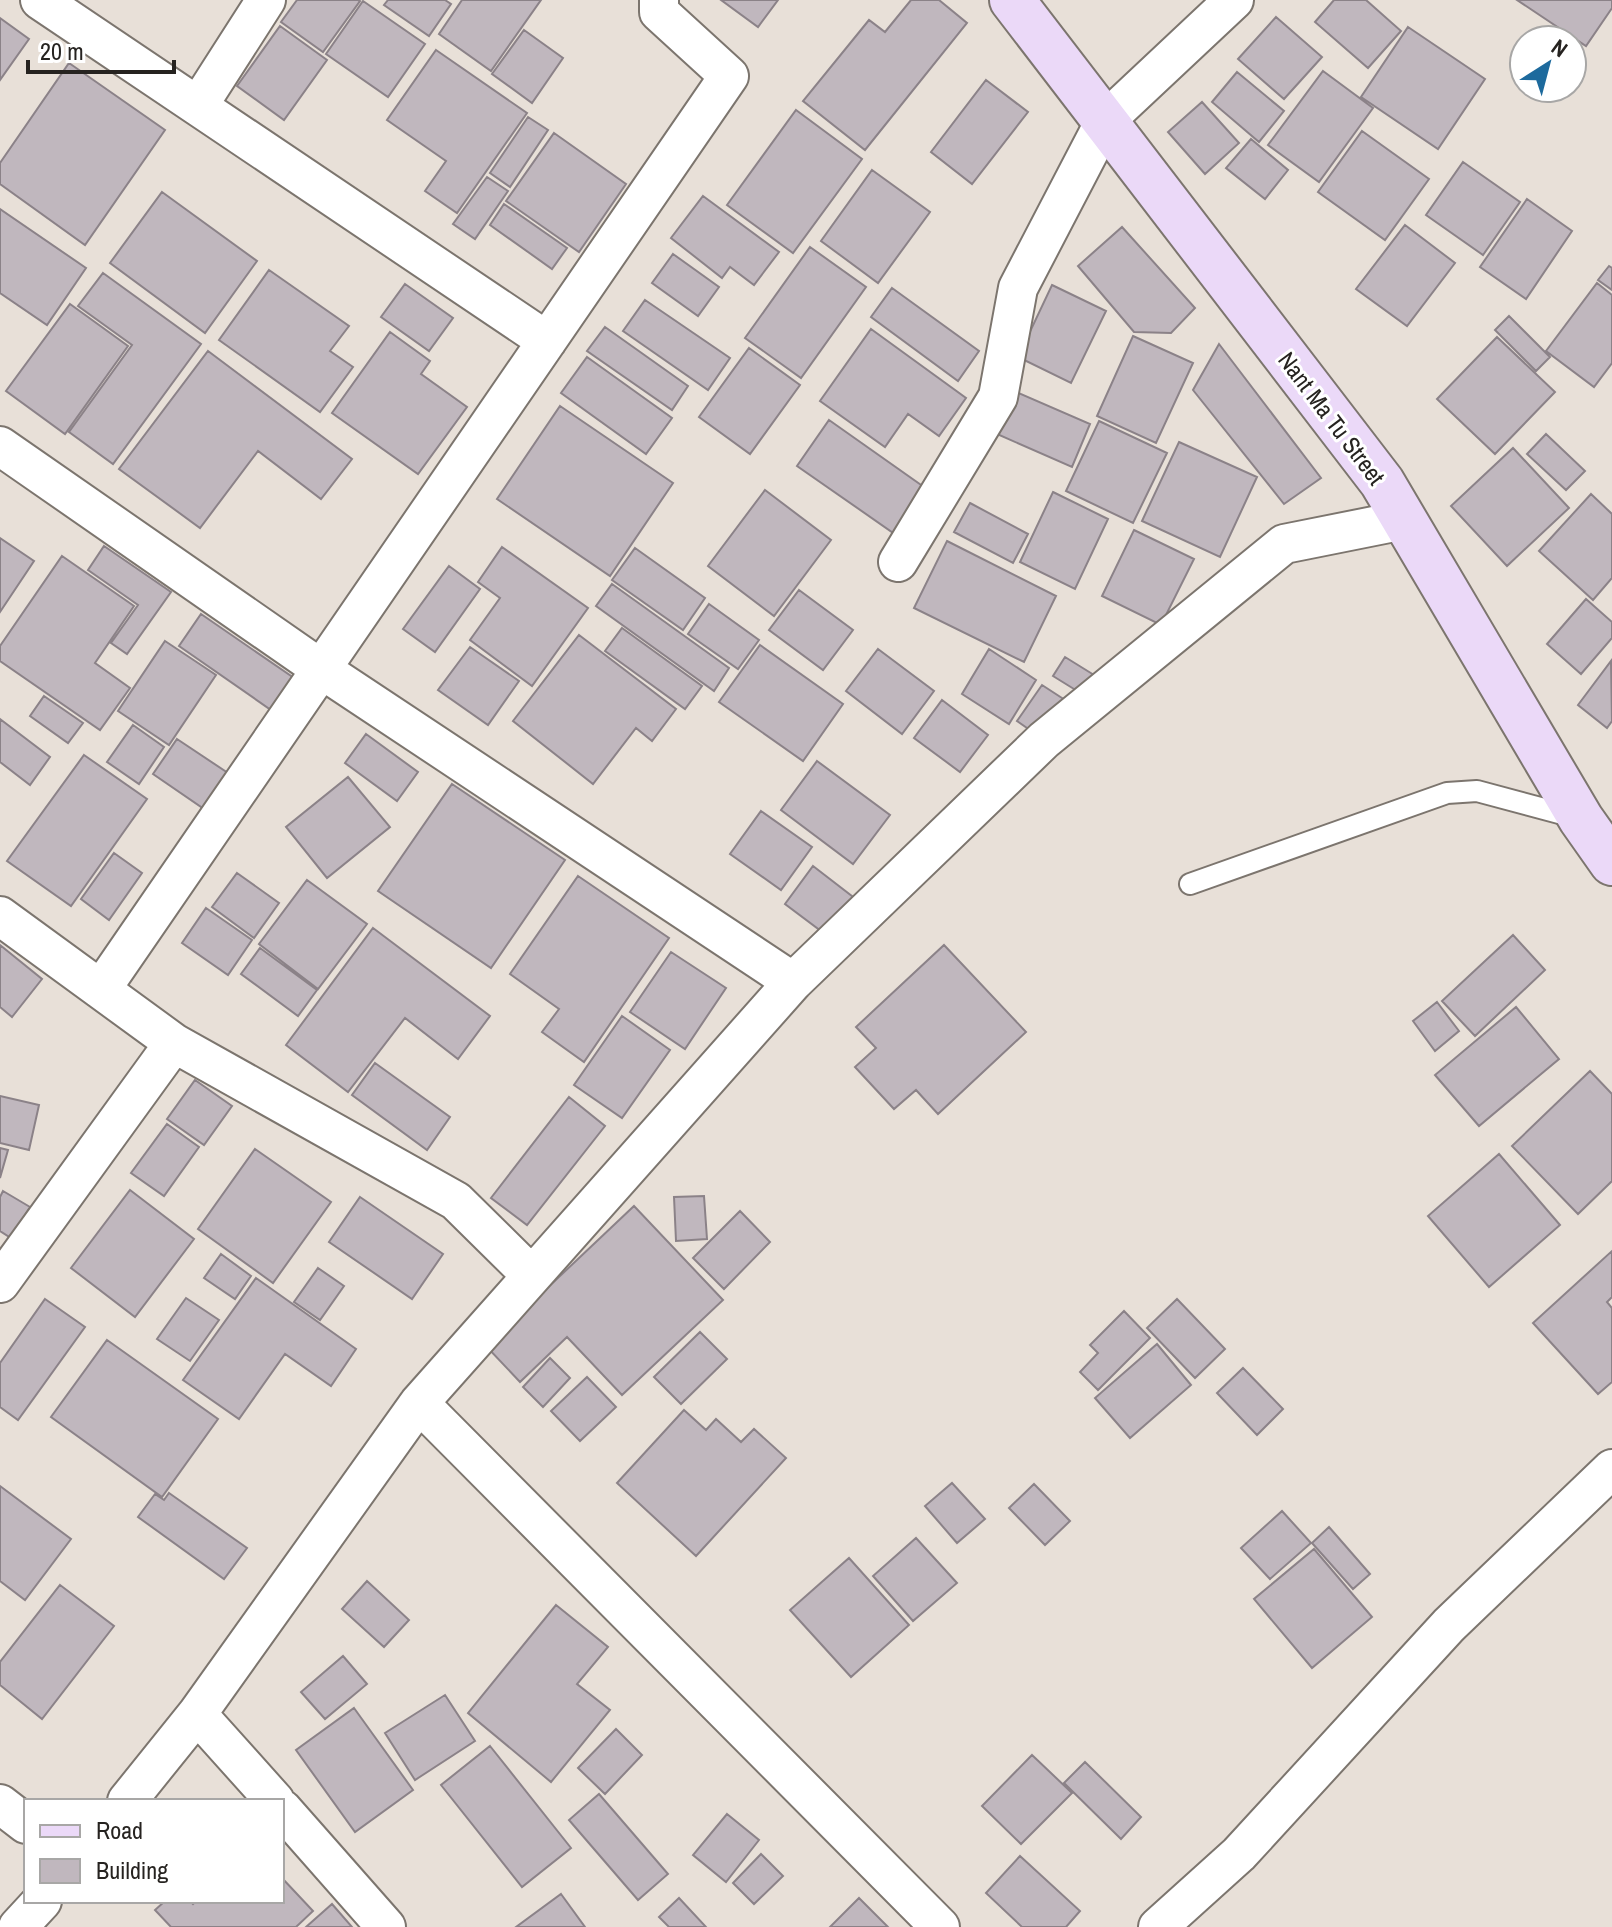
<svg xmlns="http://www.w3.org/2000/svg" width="1612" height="1927" font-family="'Archivo Narrow',sans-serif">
	<rect width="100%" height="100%" fill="#e8e0d8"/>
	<path fill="#c0b7be" stroke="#8b8288" stroke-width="2" d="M297 0H358L360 1 323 52 281 22Z
		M388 0H445L451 4 429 36 384 5Z
		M462 0H541L491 71 439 34Z
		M721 0H778L758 27Z
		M911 0H939L967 23 865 150 803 101 869 20 885 32Z
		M1334 0H1366L1401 31 1368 68 1315 22Z
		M1517 0H1612V8L1586 46Z
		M363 1 425 44 388 97 326 54Z
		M1276 17 1322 57 1284 99 1238 59Z
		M0 18 29 39 0 80Z
		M280 26 327 60 284 120 237 86Z
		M1408 27 1485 79 1438 149 1361 97Z
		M524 30 563 58 532 103 492 74Z
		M436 50 527 113 457 213 425 191 446 161 387 120Z
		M69 63 165 130 85 245 0 184V163Z
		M1323 71 1373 108 1319 182 1268 145Z
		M1237 72 1284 111 1259 142 1212 102Z
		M986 80 1028 112 972 184 931 152Z
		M1202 102 1239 143 1205 174 1168 132Z
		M796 110 862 159 793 253 727 205Z
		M528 117 548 130 510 187 490 173Z
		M1362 131 1429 179 1385 240 1318 192Z
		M554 133 626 184 579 252 506 201Z
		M1251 139 1288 170 1265 199 1226 168Z
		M1463 162 1520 202 1483 255 1426 215Z
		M872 170 930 212 878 283 821 241Z
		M487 177 508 191 475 239 453 224Z
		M162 192 257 261 205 333 110 263Z
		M703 196 779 252 754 285 730 267 722 278 671 238Z
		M1527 199 1572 231 1526 299 1480 267Z
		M504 204 567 248 552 269 490 225Z
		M0 209 86 268 47 325 0 293Z
		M1405 225 1455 263 1407 326 1356 289Z
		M1122 227 1195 308 1171 333 1134 332 1078 266Z
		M810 247 866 287 801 378 745 338Z
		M673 254 719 287 698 316 652 283Z
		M1609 266 1612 268V290L1598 280Z
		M269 270 349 326 330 351 353 367 320 412 219 340Z
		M103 273 201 344 113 464 69 432 132 345 78 306Z
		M1597 283 1612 295V363L1594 387 1546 351Z
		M405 284 453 318 429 351 381 317Z
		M1052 285 1106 311 1071 383 1018 357Z
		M892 288 979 351 958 381 871 317Z
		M645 300 730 358 708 390 623 331Z
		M70 304 128 346 65 434 6 391Z
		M1509 316 1550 357 1536 371 1495 330Z
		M605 327 688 386 672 410 587 351Z
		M871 329 966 398 939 436 908 414 885 447 820 401Z
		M390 332 430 361 421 374 467 407 418 474 332 413Z
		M1133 336 1193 363 1156 443 1097 416Z
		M1497 337 1555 392 1495 454 1437 399Z
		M1219 344 1321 478 1284 504 1193 390Z
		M749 348 800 385 750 454 699 417Z
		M208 351 352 459 321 499 258 451 200 528 119 469Z
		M587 357 672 418 646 454 561 393Z
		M1016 392 1090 424 1072 467 997 434Z
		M560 406 673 483 610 576 497 499Z
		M829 420 931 492 899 537 797 466Z
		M1099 421 1167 453 1133 523 1066 491Z
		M1546 434 1585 471 1566 490 1527 454Z
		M1179 442 1257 477 1220 557 1142 521Z
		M1513 448 1569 508 1507 566 1451 506Z
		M765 490 831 540 774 616 708 566Z
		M1053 492 1108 519 1075 589 1020 562Z
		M1591 494 1612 514V578L1593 600 1539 551Z
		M970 503 1028 534 1013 563 954 532Z
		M1134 530 1194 559 1161 625 1102 596Z
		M0 538 34 561 0 612Z
		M947 541 1056 596 1024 662 914 608Z
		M104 546 171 592 127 654 111 643 138 605 88 570Z
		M502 547 588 608 532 686 470 640 500 598 478 582Z
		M635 548 705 598 683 630 612 580Z
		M62 556 134 606 95 663 130 688 100 730 0 661V646Z
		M449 566 480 589 435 652 403 629Z
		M612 584 729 668 714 691 596 606Z
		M799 590 853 630 823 670 769 630Z
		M1586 599 1612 622V638L1581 674 1547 644Z
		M709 604 759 640 738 669 688 634Z
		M201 614 294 678 271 710 179 646Z
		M622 628 702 686 685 709 605 651Z
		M579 635 676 709 652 741 636 728 593 784 513 721Z
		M165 641 216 675 169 745 118 711Z
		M760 645 843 704 803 761 719 702Z
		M470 647 519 681 488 725 438 690Z
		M878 649 934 691 902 734 846 691Z
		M989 649 1036 680 1009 724 962 694Z
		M1065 657 1094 675 1082 694 1053 676Z
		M1611 661 1612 721 1607 728 1578 705Z
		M1042 685 1065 700 1040 737 1017 721Z
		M44 696 83 723 68 743 30 716Z
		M942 700 988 735 960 772 914 738Z
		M0 719 50 757 30 785 0 762Z
		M133 725 164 747 139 784 107 762Z
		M366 734 418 772 397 801 345 763Z
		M177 739 231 775 207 811 153 774Z
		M84 755 147 799 71 906 7 861Z
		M817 761 890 815 853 864 781 810Z
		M348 777 390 827 327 878 286 827Z
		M452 784 565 860 491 968 378 891Z
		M761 811 812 847 781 890 730 854Z
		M114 853 142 873 109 920 81 899Z
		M813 866 857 900 829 937 785 904Z
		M237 873 279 903 254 938 212 907Z
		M578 876 669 938 584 1062 542 1032 559 1009 510 974Z
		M307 880 367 924 318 989 259 944Z
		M206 908 252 940 228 975 182 943Z
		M373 928 490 1016 458 1059 405 1018 348 1092 286 1045Z
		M1513 935 1545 970 1475 1036 1442 1001Z
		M0 945 42 979 12 1017 0 1007Z
		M944 945 1026 1032 938 1114 916 1090 894 1109 855 1067 876 1048 856 1027Z
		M260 948 317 990 298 1016 241 974Z
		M671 952 726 988 685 1049 630 1012Z
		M1437 1002 1459 1031 1435 1051 1413 1021Z
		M1516 1007 1559 1059 1479 1126 1435 1075Z
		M622 1016 670 1050 622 1118 574 1085Z
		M375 1063 450 1117 427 1150 352 1095Z
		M1590 1071 1612 1094V1181L1578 1214 1512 1146Z
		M195 1080 232 1106 204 1145 167 1119Z
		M0 1096 39 1105 29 1150 0 1143Z
		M569 1097 605 1126 527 1225 491 1198Z
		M167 1124 199 1147 164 1196 131 1173Z
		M0 1148 8 1150 0 1178Z
		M255 1149 331 1202 273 1283 198 1229Z
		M1499 1154 1560 1225 1489 1287 1428 1216Z
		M130 1190 194 1239 135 1317 71 1268Z
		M3 1191 30 1207 11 1238 0 1231V1197Z
		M704 1196 707 1239 676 1241 674 1197Z
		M360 1197 443 1254 412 1299 329 1242Z
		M634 1206 723 1300 622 1395 567 1337 520 1382 486 1346Z
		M740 1211 770 1242 724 1289 693 1258Z
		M1612 1251V1297L1607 1302 1612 1308V1382L1598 1394 1533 1323Z
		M221 1254 251 1276 235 1299 204 1278Z
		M318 1268 344 1286 320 1320 294 1302Z
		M256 1278 356 1349 331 1386 285 1354 239 1419 183 1380Z
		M186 1298 219 1320 190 1361 157 1339Z
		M45 1299 85 1327 18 1420 0 1407V1363Z
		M1177 1299 1225 1349 1195 1378 1147 1328Z
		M1124 1311 1150 1338 1098 1390 1080 1372 1098 1353 1090 1345Z
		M700 1332 727 1359 681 1404 654 1377Z
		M107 1340 218 1419 162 1497 51 1417Z
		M1157 1344 1191 1385 1130 1438 1095 1398Z
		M550 1358 570 1378 543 1407 523 1387Z
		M1243 1368 1283 1409 1257 1435 1217 1393Z
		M587 1377 616 1407 580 1441 551 1411Z
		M684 1410 706 1430 716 1419 741 1442 754 1429 786 1458 696 1556 617 1483Z
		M952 1483 985 1519 957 1543 925 1506Z
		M1034 1484 1070 1521 1045 1545 1009 1508Z
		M0 1486 71 1539 25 1600 0 1581Z
		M169 1493 247 1548 224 1579 138 1517 155 1494 164 1500Z
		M1282 1511 1311 1543 1270 1579 1241 1548Z
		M1329 1527 1370 1574 1353 1589 1312 1543Z
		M916 1538 957 1583 913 1621 873 1576Z
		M1314 1549 1372 1617 1312 1668 1254 1599Z
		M849 1558 909 1625 851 1677 790 1610Z
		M367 1581 409 1620 384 1647 342 1609Z
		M60 1585 114 1626 42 1719 0 1685V1662Z
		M556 1605 608 1647 577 1684 610 1710 551 1782 468 1713Z
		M343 1656 367 1684 325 1719 301 1692Z
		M445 1695 475 1741 415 1780 385 1733Z
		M354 1708 413 1790 355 1832 296 1750Z
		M616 1729 642 1755 605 1794 578 1768Z
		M490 1746 571 1848 522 1887 441 1785Z
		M1032 1755 1072 1793 1021 1844 982 1806Z
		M1085 1762 1141 1817 1121 1839 1064 1783Z
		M599 1794 668 1874 638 1900 569 1820Z
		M727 1814 759 1840 726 1882 693 1855Z
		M761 1854 783 1876 754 1904 733 1883Z
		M1020 1856 1080 1911 1066 1927H1022L986 1893Z
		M282 1878 313 1911 296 1927H171L155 1910 165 1901H190L193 1904 196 1901H282Z
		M561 1894 585 1927H516Z
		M679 1898 706 1927H669L659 1917Z
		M859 1898 888 1927H830Z
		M332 1904 352 1927H306Z"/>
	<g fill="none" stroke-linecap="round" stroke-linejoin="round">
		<defs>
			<path id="lane" d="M1190 884 1447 793 1477 791 1574 817"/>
			<path id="street" d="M40 0 547 341
				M198 106 266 0
				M0 446 321 669 793 982
				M898 562 998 397 1018 288 1105 121 1234 0
				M0 916 174 1043 456 1201 531 1275
				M102 988 729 76 659 12V0
				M0 1283 174 1043
				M419 1403 940 1927
				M197 1714 275 1801
				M127 1801 197 1714 419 1403 793 982 1044 740 1284 544 1404 520
				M0 1804 26 1824
				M282 1809 386 1927
				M18 1927 42 1901
				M1158 1927 1239 1854 1449 1625 1612 1469"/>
			<path id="secondary" d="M1012 0 1382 482 1581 819 1612 863"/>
		</defs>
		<use href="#lane" stroke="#7c756e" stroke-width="24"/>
		<use href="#street" stroke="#7c756e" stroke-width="42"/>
		<use href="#secondary" stroke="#7c756e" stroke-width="48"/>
		<use href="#lane" stroke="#fff" stroke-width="20"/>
		<use href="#street" stroke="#fff" stroke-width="38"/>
		<use href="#secondary" stroke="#ebd9f8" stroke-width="44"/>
	</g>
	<g text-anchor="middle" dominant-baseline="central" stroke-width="6" stroke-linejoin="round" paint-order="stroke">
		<g font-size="24" fill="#262320" stroke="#fff">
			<text transform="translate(1332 418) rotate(53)">Nant Ma Tu Street</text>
		</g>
	</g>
	<rect x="24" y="1799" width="260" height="104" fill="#ffffff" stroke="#a8a7a6" stroke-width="2"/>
	<rect x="40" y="1825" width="40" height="12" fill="#ebd9f8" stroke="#a8a7a6" stroke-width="2"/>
	<text x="96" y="1839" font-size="24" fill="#262320">Road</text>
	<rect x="40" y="1859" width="40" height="24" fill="#c0b7be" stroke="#a8a7a6" stroke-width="2"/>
	<text x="96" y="1879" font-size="24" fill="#262320">Building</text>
	<g transform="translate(1548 64) rotate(36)"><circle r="38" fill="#ffffff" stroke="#a8a7a6" stroke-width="2"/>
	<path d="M0-6L14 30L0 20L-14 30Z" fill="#1d6a9d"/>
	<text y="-12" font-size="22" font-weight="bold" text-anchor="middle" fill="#262320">N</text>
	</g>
	<path d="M28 60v12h146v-12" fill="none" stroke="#262320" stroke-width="4"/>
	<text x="40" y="60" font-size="24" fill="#262320" stroke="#ffffff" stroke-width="6" paint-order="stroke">20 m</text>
</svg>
